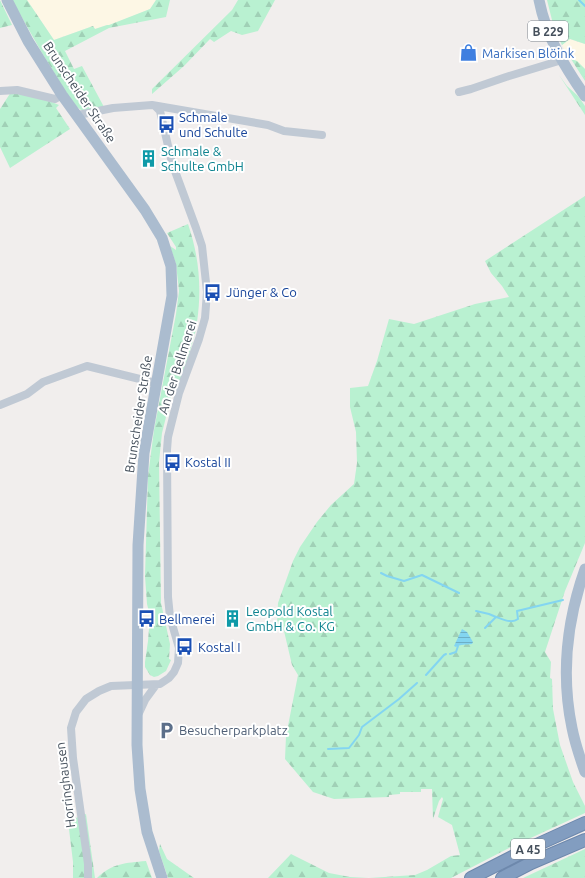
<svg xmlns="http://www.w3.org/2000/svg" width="585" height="878" font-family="Ubuntu,sans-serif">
	<defs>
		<pattern id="forest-firs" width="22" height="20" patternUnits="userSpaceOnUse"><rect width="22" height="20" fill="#b9f1d1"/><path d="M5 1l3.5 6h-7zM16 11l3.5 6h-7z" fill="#a0d0b6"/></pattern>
		<pattern id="water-rules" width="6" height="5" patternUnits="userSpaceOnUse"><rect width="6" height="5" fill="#83d5f1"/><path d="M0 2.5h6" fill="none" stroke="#6dafc6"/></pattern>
	</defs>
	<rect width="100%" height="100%" fill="#f1eeed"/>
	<path fill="#fdf7e5" d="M27 0H156L150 9 108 26 107 25 95 29 93 26 54 40Z
		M570 39 585 44V69L574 59H571L565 51 562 45Z"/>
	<path fill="url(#forest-firs)" d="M0 0 12 25 0 28Z
		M12 0H27L54 40 93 26 95 29 107 25H109L150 9 156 0H170L166 17 109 28 65 51 74 69 82 66 104 107 84 110H81L77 107 66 92 42 53Z
		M238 0H275L258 31 242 35 231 31 214 42 210 39 184 66 152 94V89L232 10Z
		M547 0H585V44L570 39 562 45 554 28Z
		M571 59 577 61 585 69V81Z
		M559 75 567 86 578 96 585 106V115Z
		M11 92 42 98 59 105 56 108 70 129 10 168 0 147V109Z
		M585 196V543L565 591 545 652 551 662 550 678 552 679 553 709 560 745 573 782 585 806V813L511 847 451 878H268L291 854 329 873 350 877 369 878 415 875 427 870 451 856 460 855 452 825 438 817 443 799 442 797 439 801 433 819 432 789H421V792H400V794L389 795V797L334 799 313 792 285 759 286 736 298 675 292 665 284 631 277 623 278 603 293 561 300 547 317 522 331 505 354 484 357 463 356 432 350 407V388L368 386 377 361 389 319 414 324 475 304 509 297 502 286 491 273 485 261Z
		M188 224C199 256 202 288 197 322H198L188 359 177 390 173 389 162 433 159 462 161 603 170 644 169 659 171 660 166 671 158 676 154 677 150 675 145 667V662L148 641 150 616 147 604 145 576 148 476 154 430 176 314 179 291 176 264 170 246 176 250V247L167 233Z
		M86 814 95 878H73V862L68 821Z
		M160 844 167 859 194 878H168L159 851Z
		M585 849V878H523Z
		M146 861 152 878H97C113 863 125 863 146 861Z"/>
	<path fill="url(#water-rules)" d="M462 629 467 632 473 642 472 644C467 645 460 644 456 647L454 646Z"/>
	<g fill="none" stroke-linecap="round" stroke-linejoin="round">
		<path stroke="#83d5f1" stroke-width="2" d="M579 0 585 6
			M381 573 387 576 404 581 422 575 459 593
			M476 611 489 614 496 617
			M485 628 496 617C503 619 511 624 518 619L517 611 563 600
			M450 654 456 652 458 646
			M426 675 444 655 446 654
			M328 749 349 748 359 735 362 727 399 699 417 683"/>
		<defs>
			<path id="highway" d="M471 878 530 848 585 823
				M502 878 531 863 585 840"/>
		</defs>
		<use href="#highway" stroke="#6d88ac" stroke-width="14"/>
		<path stroke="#c0c9d4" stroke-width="8" d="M0 91 17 90 55 99 62 95
			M459 92 471 89 506 77 562 60
			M78 115 113 108 152 105 268 125 284 131 322 135
			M0 405 27 394 43 382 87 366 156 383
			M139 713 145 700 156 685
			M88 878V864L73 758 71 728 76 712 86 699 99 691 111 686 160 684 169 678 174 672 178 663 179 648 170 617 168 597 167 450 168 437 179 393 199 339 205 318 207 292 202 246 196 228 172 163 160 111 155 106"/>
		<path stroke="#abbccf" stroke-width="11" d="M7 0 28 41 62 95 145 210 162 238 171 266 172 296 144 453 138 545 137 745 140 789 147 832 162 878
			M539 0C546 36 564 66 585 96
			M585 569C567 620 561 675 572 728 575 743 580 758 585 772"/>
		<use href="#highway" stroke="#829dc0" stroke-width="12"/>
	</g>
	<defs>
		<symbol id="shop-bare" viewBox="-9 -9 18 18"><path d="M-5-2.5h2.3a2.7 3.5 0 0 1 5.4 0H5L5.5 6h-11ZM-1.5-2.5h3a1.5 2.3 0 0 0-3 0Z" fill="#3f7fe0" stroke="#fff" stroke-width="2.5" paint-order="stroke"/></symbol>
		<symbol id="bus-bare" viewBox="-9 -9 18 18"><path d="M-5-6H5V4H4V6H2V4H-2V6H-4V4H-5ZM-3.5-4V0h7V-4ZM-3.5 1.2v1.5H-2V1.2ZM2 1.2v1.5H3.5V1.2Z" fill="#1a4fb4" stroke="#fff" stroke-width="2.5" paint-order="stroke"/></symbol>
		<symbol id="building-bare" viewBox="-9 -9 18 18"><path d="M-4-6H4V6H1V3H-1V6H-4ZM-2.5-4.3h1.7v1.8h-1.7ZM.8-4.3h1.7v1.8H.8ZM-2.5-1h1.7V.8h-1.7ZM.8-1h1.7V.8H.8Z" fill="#0f9aa8" stroke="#fff" stroke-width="2.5" paint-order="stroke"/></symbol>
		<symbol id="parking-bare" viewBox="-9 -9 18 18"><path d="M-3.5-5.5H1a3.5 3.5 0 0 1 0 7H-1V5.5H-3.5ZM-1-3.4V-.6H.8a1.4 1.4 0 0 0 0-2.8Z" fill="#5c6f8a" stroke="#fff" stroke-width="2.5" paint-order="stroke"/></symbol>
	</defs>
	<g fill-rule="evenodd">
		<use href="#shop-bare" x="456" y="40" width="25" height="25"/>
		<use href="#bus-bare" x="154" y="112" width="25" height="25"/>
		<use href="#building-bare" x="136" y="146" width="25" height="25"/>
		<use href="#bus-bare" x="200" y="280" width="25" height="25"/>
		<use href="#bus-bare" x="160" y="450" width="25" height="25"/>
		<use href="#building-bare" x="220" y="606" width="25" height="25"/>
		<use href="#bus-bare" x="134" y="606" width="25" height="25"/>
		<use href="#bus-bare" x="172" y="634" width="25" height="25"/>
		<use href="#parking-bare" x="154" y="718" width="25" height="25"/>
	</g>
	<g text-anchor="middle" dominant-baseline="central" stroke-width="4" stroke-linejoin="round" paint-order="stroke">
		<g fill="#fff" stroke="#7d848d" stroke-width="1">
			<rect x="528" y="21" width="40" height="20" rx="3"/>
			<rect x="511" y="839" width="34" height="20" rx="3"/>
		</g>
		<g font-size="12" font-weight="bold" fill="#45505c">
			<text x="548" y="31">B 229</text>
			<text x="528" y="849">A 45</text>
		</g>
		<g font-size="13" fill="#366cbe" stroke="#fff" text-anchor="start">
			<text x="482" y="53">Markisen Blöink</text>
		</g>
		<g font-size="13" fill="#45505c" stroke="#fff">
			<text transform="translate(80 92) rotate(56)">Brunscheider Straße</text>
			<text transform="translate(177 367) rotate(-72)">An der Bellmerei</text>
			<text transform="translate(138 414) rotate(-81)">Brunscheider Straße</text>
			<text transform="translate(65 785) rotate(-97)">Horringhausen</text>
		</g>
		<g font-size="13" fill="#164399" stroke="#fff" text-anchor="start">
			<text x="179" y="117">Schmale<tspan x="179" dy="15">und Schulte</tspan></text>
			<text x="226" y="292">Jünger &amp; Co</text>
			<text x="185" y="462">Kostal II</text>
			<text x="159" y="619">Bellmerei</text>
			<text x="198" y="647">Kostal I</text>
		</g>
		<g font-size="13" fill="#0d838f" stroke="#fff" text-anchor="start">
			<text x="161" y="151">Schmale &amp;<tspan x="161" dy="15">Schulte GmbH</tspan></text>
			<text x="246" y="611">Leopold Kostal<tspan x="246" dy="15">GmbH &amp; Co. KG</tspan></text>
		</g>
		<g font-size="13" fill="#4e5e75" stroke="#fff" text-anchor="start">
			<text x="179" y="730">Besucherparkplatz</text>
		</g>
	</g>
</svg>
